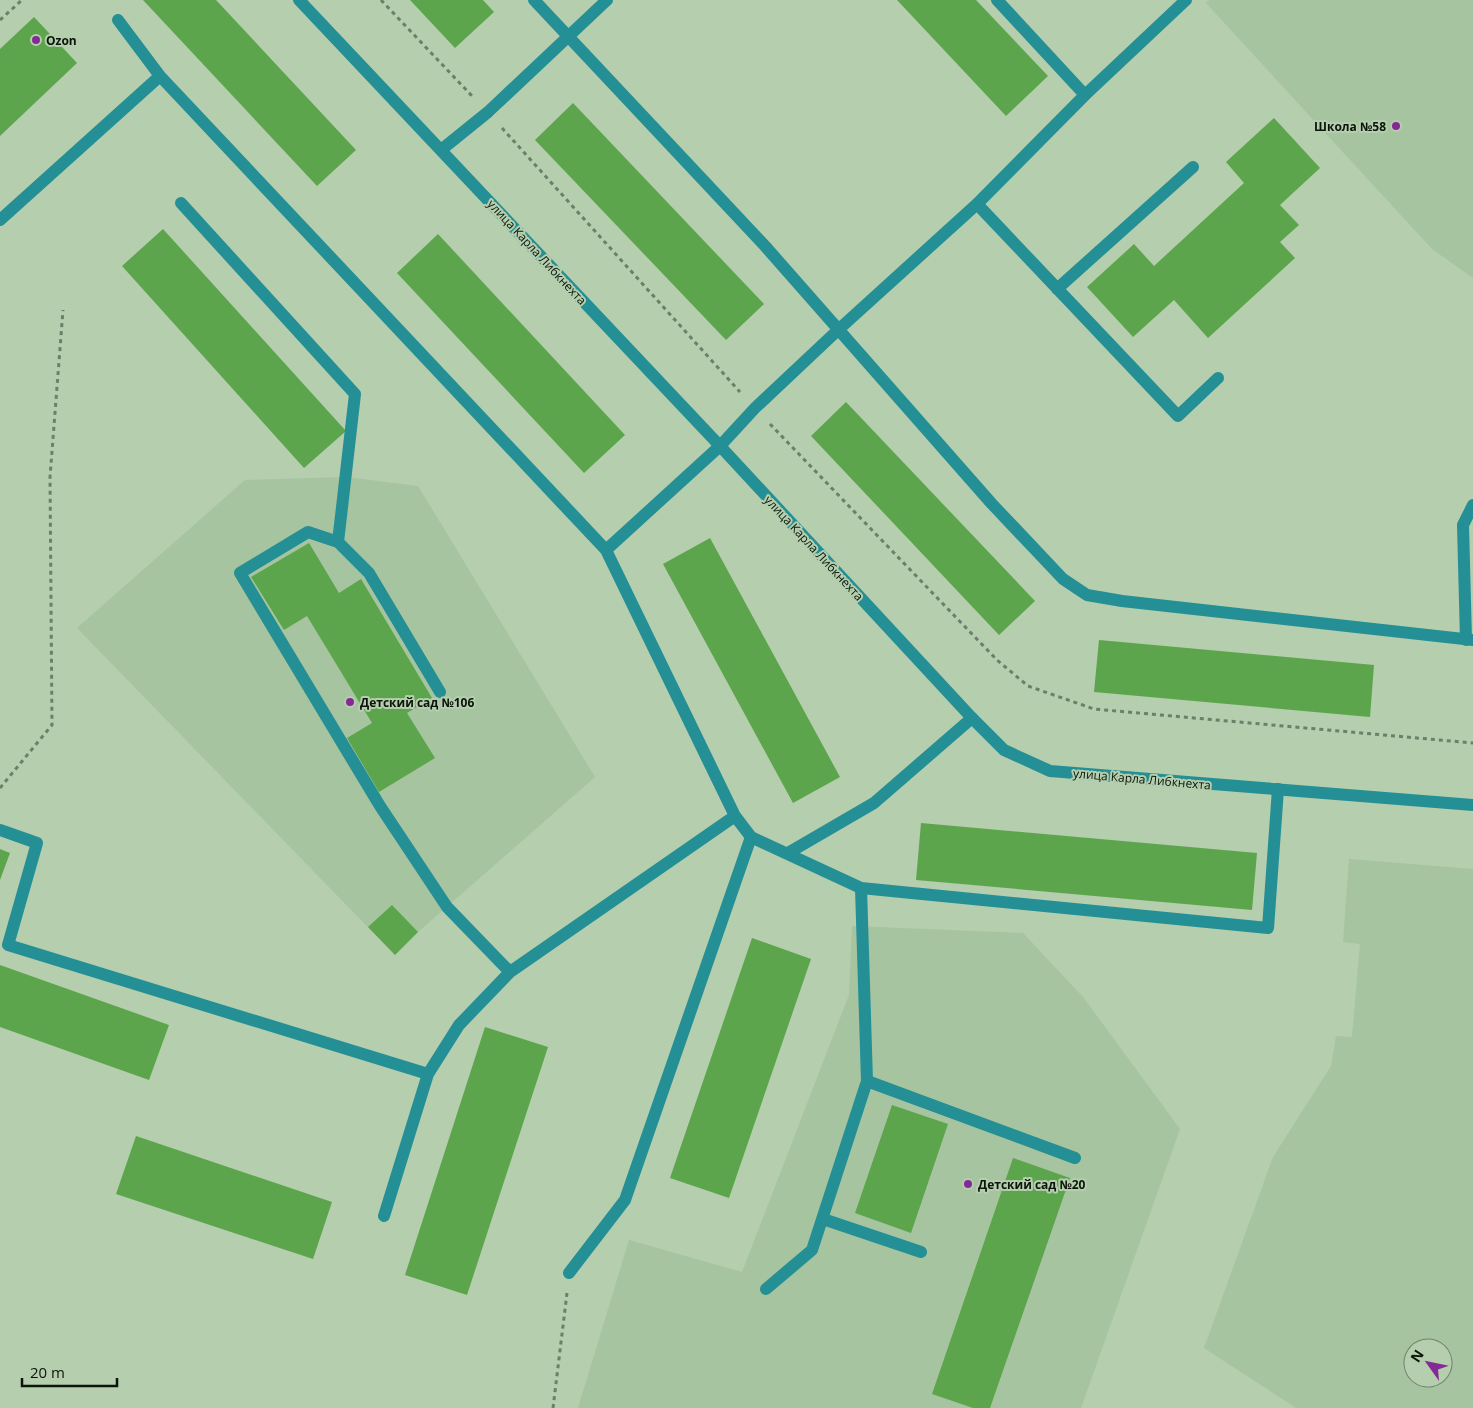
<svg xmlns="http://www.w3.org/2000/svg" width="1473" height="1408" font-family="'Open Sans',sans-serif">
	<rect width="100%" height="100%" fill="#b4ceae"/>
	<path fill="#a6c49f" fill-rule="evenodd" d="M1209 0H1473V278L1432 249 1206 3Z
		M346 477 418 486 595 777 418 932 395 955 77 628 245 480Z
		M1349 859 1473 869V1408H1296L1204 1348 1273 1157 1331 1066 1336 1036 1352 1037 1360 944 1343 942ZM1413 1348H1443V1378H1413Z
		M852 926 1023 933 1083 997 1180 1129 1081 1408H578L629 1240 742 1272 849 995Z"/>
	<path fill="#5ca54c" d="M143 0H216L356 150 317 186Z
		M410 0H483L494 12 455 48Z
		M897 0H976L1048 76 1006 116Z
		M34 17 77 63 0 136V49Z
		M573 103 764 304 726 340 535 140Z
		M1274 118 1320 168 1280 205 1299 225 1280 242 1295 258 1208 338 1174 300 1133 337 1087 287 1134 244 1154 266 1244 183 1226 162Z
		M163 229 346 431 304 468 122 266Z
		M438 234 625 435 584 473 397 273Z
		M846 402 1035 601 999 635 811 436Z
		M710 538 840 777 793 803 663 564Z
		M309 543 339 593 361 579 432 698 407 713 435 758 379 792 347 738 372 723 307 616 284 630 251 577Z
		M1099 640 1374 665 1370 717 1094 692Z
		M921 823 1257 853 1252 910 916 880Z
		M0 849 10 853 0 880Z
		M392 905 418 932 395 955 368 927Z
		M752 938 811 959 729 1198 670 1178Z
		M0 965 169 1025 149 1080 0 1027Z
		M485 1027 548 1047 467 1295 405 1275Z
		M892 1105 948 1124 911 1233 855 1213Z
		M136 1136 332 1202 313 1259 116 1194Z
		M1013 1158 1070 1178 990 1408H973L932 1394Z"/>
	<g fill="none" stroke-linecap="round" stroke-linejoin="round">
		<path stroke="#6c7f68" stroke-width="3" stroke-dasharray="4 4" stroke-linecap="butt" d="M381 0 472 96
			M0 20 22 0
			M502 128 740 392
			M770 424 997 660 1028 686 1094 709 1473 743
			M0 788 52 725 50 477 63 310
			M553 1408 567 1293"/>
		<path stroke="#248f94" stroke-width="12" d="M534 0 765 246 992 504 1063 579 1087 595 1122 601 1473 640
			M997 0 1085 95
			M118 20 160 76 606 550 735 816 751 837 861 888 1268 928 1278 789
			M441 150 488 112 607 0
			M181 203 355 394 338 542
			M977 204 1178 416 1218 378
			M0 220 160 76
			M1057 289 1193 167
			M606 550 720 446 755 408 838 330 977 204 1085 95 1186 0
			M1466 640 1463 525 1473 505
			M440 692 369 573 338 542 308 532 240 573 380 806 447 907 510 972
			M0 830 37 843 8 945 428 1074
			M788 853 874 803 972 718
			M867 1081 1075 1158
			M384 1216 428 1074 459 1025 510 972 735 816
			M823 1219 921 1252
			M569 1273 625 1200 751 837
			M766 1289 812 1250 867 1081 861 888"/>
		<path stroke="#248f94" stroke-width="12" d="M299 0 720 446 972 718 1004 750 1050 771 1473 805"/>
	</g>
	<g fill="#842a96" stroke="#b4ceae" stroke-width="2">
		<circle cx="36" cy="40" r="5"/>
		<circle cx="1396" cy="126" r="5"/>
		<circle cx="350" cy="702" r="5"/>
		<circle cx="968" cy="1184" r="5"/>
	</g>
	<g text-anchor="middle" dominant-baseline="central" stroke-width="4" stroke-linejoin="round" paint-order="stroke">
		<g font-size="12" font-weight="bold" fill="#0b1509" stroke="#b4ceae" text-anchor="start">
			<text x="46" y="40">Ozon</text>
			<text x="1386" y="126" text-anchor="end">Школа №58</text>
			<text x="360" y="702">Детский сад №106</text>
			<text x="978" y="1184">Детский сад №20</text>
		</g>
		<g font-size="12" fill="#0b1509" stroke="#b4ceae">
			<text transform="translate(537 252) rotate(47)">улица Карла Либкнехта</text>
			<text transform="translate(814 548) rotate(47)">улица Карла Либкнехта</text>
			<text transform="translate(1142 779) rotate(5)">улица Карла Либкнехта</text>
		</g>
	</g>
	<g transform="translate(1428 1363) rotate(303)"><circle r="24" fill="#b4ceae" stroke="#70846c"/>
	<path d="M0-4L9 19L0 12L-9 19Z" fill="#842a96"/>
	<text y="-8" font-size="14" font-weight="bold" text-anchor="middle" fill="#0b1509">N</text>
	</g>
	<path d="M22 1378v8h95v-8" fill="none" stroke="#0b1509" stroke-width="2.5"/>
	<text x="30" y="1378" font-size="15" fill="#0b1509" stroke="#b4ceae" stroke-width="4" paint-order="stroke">20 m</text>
</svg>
